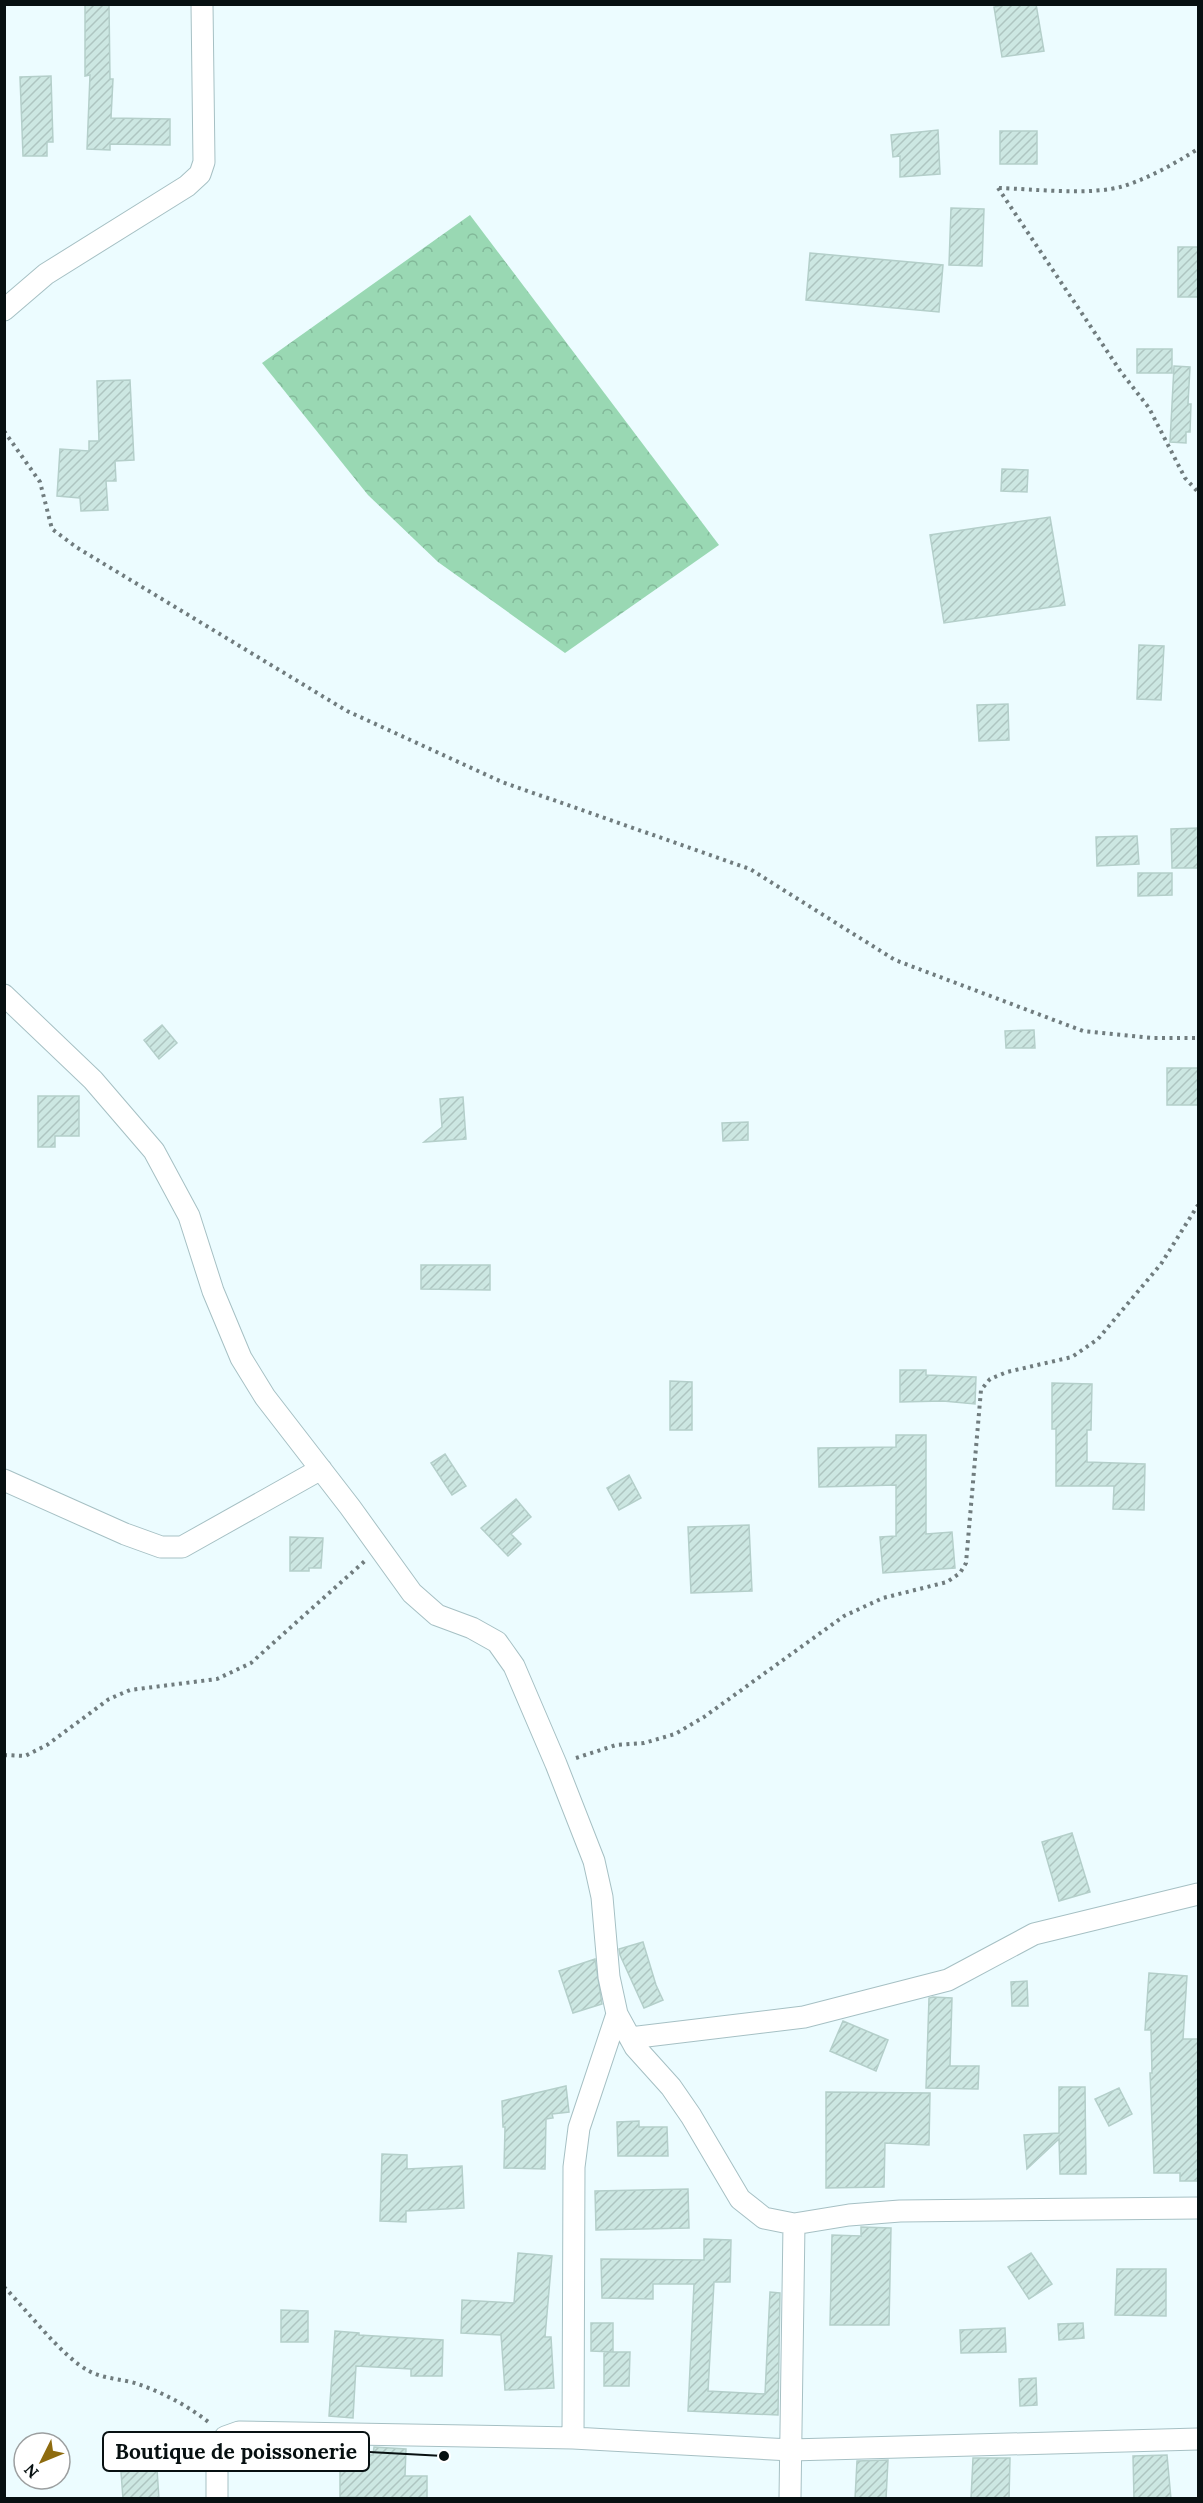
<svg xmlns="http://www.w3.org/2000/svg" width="1203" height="2503" font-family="Lora,serif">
	<defs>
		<pattern id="forest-crowns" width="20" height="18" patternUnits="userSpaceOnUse" patternTransform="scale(1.5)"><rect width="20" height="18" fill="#99d8b3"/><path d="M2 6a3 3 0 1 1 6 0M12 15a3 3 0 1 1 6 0" fill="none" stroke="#82b899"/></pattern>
		<pattern id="building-hatch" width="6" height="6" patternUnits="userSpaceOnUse" patternTransform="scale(1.5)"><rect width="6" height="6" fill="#cce7e2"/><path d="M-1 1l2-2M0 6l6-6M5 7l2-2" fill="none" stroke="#aec5c1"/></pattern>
	</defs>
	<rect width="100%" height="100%" fill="#ecfcff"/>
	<path fill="url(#forest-crowns)" d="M470 215 719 545 565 653 438 562 368 495 262 363Z"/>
	<path fill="url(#building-hatch)" stroke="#b4cfca" stroke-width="1.5" d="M85 4H109L110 79H113L111 118 170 119V145L110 144V150L87 149 90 75 85 76Z
		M1008 4H1036L1044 51 1002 57 994 7Z
		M51 76 53 142H47V156H23L20 77Z
		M938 130 940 174 900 177V156L893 157 891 135Z
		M1000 131H1037V164H1000Z
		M951 208 984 209 982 266 949 265Z
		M1178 247H1198V297H1178Z
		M810 253 943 265 939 312 806 300Z
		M1137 349H1172V373H1137Z
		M1174 366 1190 367 1188 404H1191L1190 432H1186V443L1170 442Z
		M130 380 134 460 115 461 116 481H106L108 510 81 511 80 498 57 496 60 449 89 451V441H99L97 381Z
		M1002 469 1028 470 1027 492 1001 491Z
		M1050 517 1065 605 944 623 930 535Z
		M1139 645 1164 646 1161 700 1137 699Z
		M1008 704 1009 740 979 741 977 705Z
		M1198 828V868H1172L1171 829Z
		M1137 836 1139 864 1097 866 1096 837Z
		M1138 873H1172V895L1138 896Z
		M162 1025 177 1043 159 1059 144 1040Z
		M1034 1030 1035 1048H1006L1005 1031Z
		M1167 1068H1198V1105H1167Z
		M38 1096H79V1136H55V1147H38Z
		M463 1097 466 1139 424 1142 442 1127 440 1099Z
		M748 1122V1140L723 1141 722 1123Z
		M421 1265H490V1290L421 1289Z
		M900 1370H926V1375L976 1377 975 1404 943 1401 900 1402Z
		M670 1381 692 1382V1430H670Z
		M1052 1383 1092 1384 1091 1430H1087V1462L1145 1464 1144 1510 1113 1509 1114 1486H1056V1429H1052Z
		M896 1435H926V1534L952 1532 955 1568 883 1573 880 1537 896 1536V1485L819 1487 818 1448 896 1447Z
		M445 1454 466 1486 452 1495 431 1463Z
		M629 1475 641 1498 619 1510 607 1488Z
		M516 1499 531 1517 511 1534 521 1544 508 1556 481 1528Z
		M749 1525 752 1591 691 1593 688 1527Z
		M290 1537 323 1538 321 1568H309V1571H290Z
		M1072 1833 1090 1892 1059 1901 1042 1842Z
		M643 1942 656 1985 663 2000 644 2008 620 1955 619 1949Z
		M595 1959 602 2004 573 2013 559 1971Z
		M1149 1973 1187 1976 1183 2039H1198V2181H1180V2173H1154L1150 2073H1152L1151 2030H1145Z
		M1027 1981 1028 2006H1012L1011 1982Z
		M933 1997 952 1998 950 2066H979L978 2089 926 2088 929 1998Z
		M843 2021 888 2040 876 2071 830 2051Z
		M566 2086 569 2112 552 2114 553 2118 546 2119 545 2169 504 2168 505 2127H503L502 2101Z
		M1059 2087H1085L1086 2174H1060L1059 2139 1027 2169 1024 2135 1059 2133Z
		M1119 2088 1132 2114 1109 2126 1095 2099Z
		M826 2092 930 2093 929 2145 885 2143 884 2187 826 2188Z
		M639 2121V2127H667L668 2156H618L617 2122Z
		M382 2154 407 2155V2169L462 2166 464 2208 406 2211V2222L380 2221Z
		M688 2189 689 2228 596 2230 595 2191Z
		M861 2227 891 2228 889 2325H830L832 2235 861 2236Z
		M704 2239 731 2240 730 2282H714L708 2391 765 2394 770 2292 780 2293 778 2415 688 2411 694 2284H653V2299L602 2298 601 2259 704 2260Z
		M518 2253 552 2256 545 2337H551L554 2388 505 2390 501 2335 461 2333 462 2300 514 2303Z
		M1031 2253 1052 2284 1029 2299 1008 2267Z
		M1117 2269H1166V2316L1115 2315Z
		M281 2310 308 2311V2342H281Z
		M591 2323H613V2352L591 2351Z
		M1083 2323 1084 2338 1059 2340 1058 2324Z
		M1005 2328 1006 2352 961 2353 960 2330Z
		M335 2331 359 2333V2335L443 2340 442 2376H411V2369L356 2366 353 2418 329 2416Z
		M604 2352H630L629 2386H604Z
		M1036 2378 1037 2405 1020 2406 1019 2379Z
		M374 2447 406 2449 405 2476H427V2499L340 2497V2454L373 2455Z
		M1167 2455 1171 2499H1134L1133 2456Z
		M973 2458H1010L1009 2499H971Z
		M888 2460 886 2499H855L857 2461Z
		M157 2469 159 2499H123L121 2472Z"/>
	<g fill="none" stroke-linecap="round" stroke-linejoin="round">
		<defs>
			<path id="minor" d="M4 310 46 274 187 186 200 174 204 162 202 4
				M4 995 93 1080 154 1151 189 1216 213 1291 241 1358 265 1397 350 1507 412 1593 437 1615 472 1628 497 1642 514 1666 556 1764 594 1861 602 1897 609 1977 617 2014 635 2047 671 2087 691 2116 740 2199 764 2218 794 2224 849 2215 900 2211 1198 2208
				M4 1480 125 1534 161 1547H182L321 1469
				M630 2038 804 2017 948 1980 1034 1934 1198 1894
				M573 2438 574 2167 579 2128 617 2014
				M217 2498V2451L225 2437 239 2432 573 2438 791 2450 1198 2439
				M790 2498 794 2224"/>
		</defs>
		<use href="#minor" stroke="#a6c0c4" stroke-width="23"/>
		<path stroke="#707c7e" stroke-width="4" stroke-dasharray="3 4.5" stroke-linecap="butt" d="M998 188 1121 372 1149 408 1185 478 1198 492
			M999 188C1034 189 1091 196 1124 186 1151 177 1174 164 1198 149
			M4 431 40 482 52 529 76 547 347 711 502 782 750 869 895 960 1083 1031 1153 1038H1198
			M4 1755 25 1756 47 1745 109 1699 130 1690 217 1679 251 1663 366 1560
			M576 1758 616 1745 644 1743 675 1734 704 1717 844 1616 883 1598 947 1582 960 1573 966 1563 981 1390 990 1379 1007 1372 1072 1357 1098 1339 1161 1264 1198 1205
			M4 2287C27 2310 62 2357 89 2371 104 2379 123 2379 138 2384 164 2393 190 2407 211 2424"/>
		<use href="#minor" stroke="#fff" stroke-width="21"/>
	</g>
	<path fill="none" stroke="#071011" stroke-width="2" d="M444 2456L369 2452"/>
	<circle fill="#071011" stroke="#fff" stroke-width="2" cx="444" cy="2456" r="6"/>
	<rect fill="#fff" stroke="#071011" stroke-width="2" x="103" y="2432" width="266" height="39" rx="6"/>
	<g font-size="21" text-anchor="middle" font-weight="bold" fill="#071011">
		<text x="236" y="2459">Boutique de poissonerie</text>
	</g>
	<rect width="1203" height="2503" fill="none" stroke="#071011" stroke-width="12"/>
	<g transform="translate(42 2461) rotate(227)"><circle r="28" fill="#ffffff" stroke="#9c9fa0" stroke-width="1.5"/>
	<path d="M0-4.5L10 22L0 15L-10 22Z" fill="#8e6b0f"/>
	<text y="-9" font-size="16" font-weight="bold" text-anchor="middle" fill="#071011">N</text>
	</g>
</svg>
